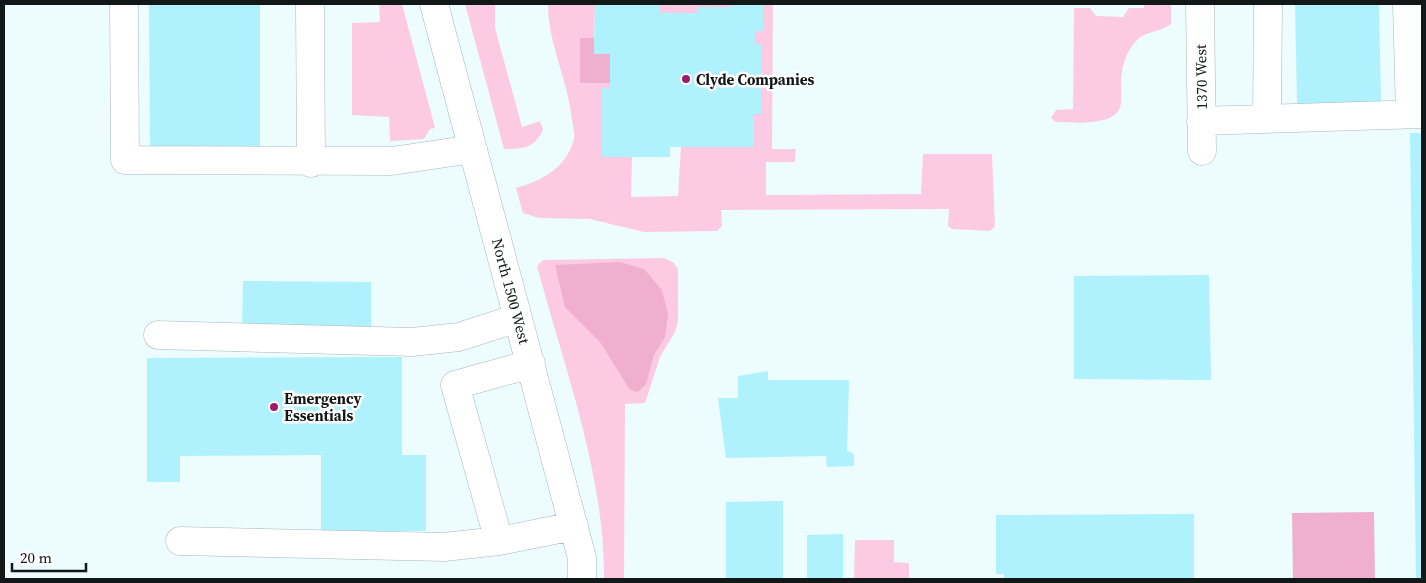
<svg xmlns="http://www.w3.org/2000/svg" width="1426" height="583" font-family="'Source Serif 4',serif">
	<rect width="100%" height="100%" fill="#edfcff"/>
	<path fill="#fccbe3" d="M379 4H402L435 128 430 129 424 139 390 141 389 117 352 115V23L380 22Z
		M465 4H495V28L522 127 540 121 543 129C536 148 523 149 504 149Z
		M548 4H732V7H698V13H660V4H595L594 38H580V83H610V88H601V157H632L631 197 678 196 681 147H754V114L761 113V44H755V31H763V4H773L772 149H796L795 162H766V195L921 194 923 154H992L995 226 990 231 952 229 948 226 949 209 721 210 722 226 717 231 644 232 590 219 539 218 523 213 516 188C542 181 567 167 574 139 575 133 573 126 572 120 568 80 548 44 548 4Z
		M1144 4H1171V24C1161 32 1145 31 1136 41 1129 48 1123 62 1122 72 1118 95 1131 115 1099 121 1085 124 1069 122 1056 122L1051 118 1056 110 1073 109 1074 8H1090L1096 16 1123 17 1129 8H1144Z
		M664 258 673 262 678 269V321L675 332 660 357 645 403 625 404 624 579H604C605 475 564 367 537 266L543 260Z
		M855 540H894V562L909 563V579H854Z"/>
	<path fill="#f0afcf" d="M580 38H594L595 54H610V83H580Z
		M620 262 644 269 662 290 668 314 665 337 654 355 646 384 638 392 630 390 600 342 565 307 555 265Z
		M1374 512 1375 579H1293L1292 513Z"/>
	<path fill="#aff2fe" d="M149 4H260V152H150Z
		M595 4H660V13H698V7H732V4H763V31H755V44H761V114H754V147H670V157H601V88H610V54H594Z
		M1295 4H1379L1381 102 1297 104Z
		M1410 133H1422V579H1416Z
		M1209 275 1211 380 1074 379V276Z
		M243 281 371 282V330L242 328Z
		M402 357V455H426V531H321V455L180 456V482H147V358Z
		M768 371V380H849L847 451 854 454V466L827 467 826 456 726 458 718 398H738V376Z
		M783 501V579H726V502Z
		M1194 514V579H1004V574H996V515Z
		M843 534V579H807V535Z"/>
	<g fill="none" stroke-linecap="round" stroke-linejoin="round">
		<defs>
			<path id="minor" d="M124 4 125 160 392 161 473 149
				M310 4 311 163
				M434 4 582 558V579
				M1200 4 1202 151
				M1407 4 1410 114
				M1267 119 1268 4
				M1201 121 1422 114
				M158 335 412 342 459 337 518 318
				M531 364 455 385 499 541 574 526
				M180 541 444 547 499 541"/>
		</defs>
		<use href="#minor" stroke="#a7b6b8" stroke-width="29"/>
		<use href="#minor" stroke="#fff" stroke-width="28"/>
	</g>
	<g fill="#9e1b6d" stroke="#fff" stroke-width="2">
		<circle cx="686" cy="79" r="5"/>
		<circle cx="274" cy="407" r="5"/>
	</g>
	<g text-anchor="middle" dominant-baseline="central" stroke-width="5" stroke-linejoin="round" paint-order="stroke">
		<g font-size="15" fill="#121718" stroke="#fff">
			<text transform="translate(1201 77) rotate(-91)">1370 West</text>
			<text transform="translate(511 291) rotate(75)">North 1500 West</text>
		</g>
		<g font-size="15" font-weight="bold" fill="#121718" stroke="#fff" text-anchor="start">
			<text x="696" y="79">Clyde Companies</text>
			<text x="284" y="398">Emergency<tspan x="284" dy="17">Essentials</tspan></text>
		</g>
	</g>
	<rect width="1426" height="583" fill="none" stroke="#121718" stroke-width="10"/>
	<path d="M12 563v8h74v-8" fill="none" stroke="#121718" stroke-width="2.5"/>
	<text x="20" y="563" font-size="15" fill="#121718" stroke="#ffffff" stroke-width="4" paint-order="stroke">20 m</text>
</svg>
